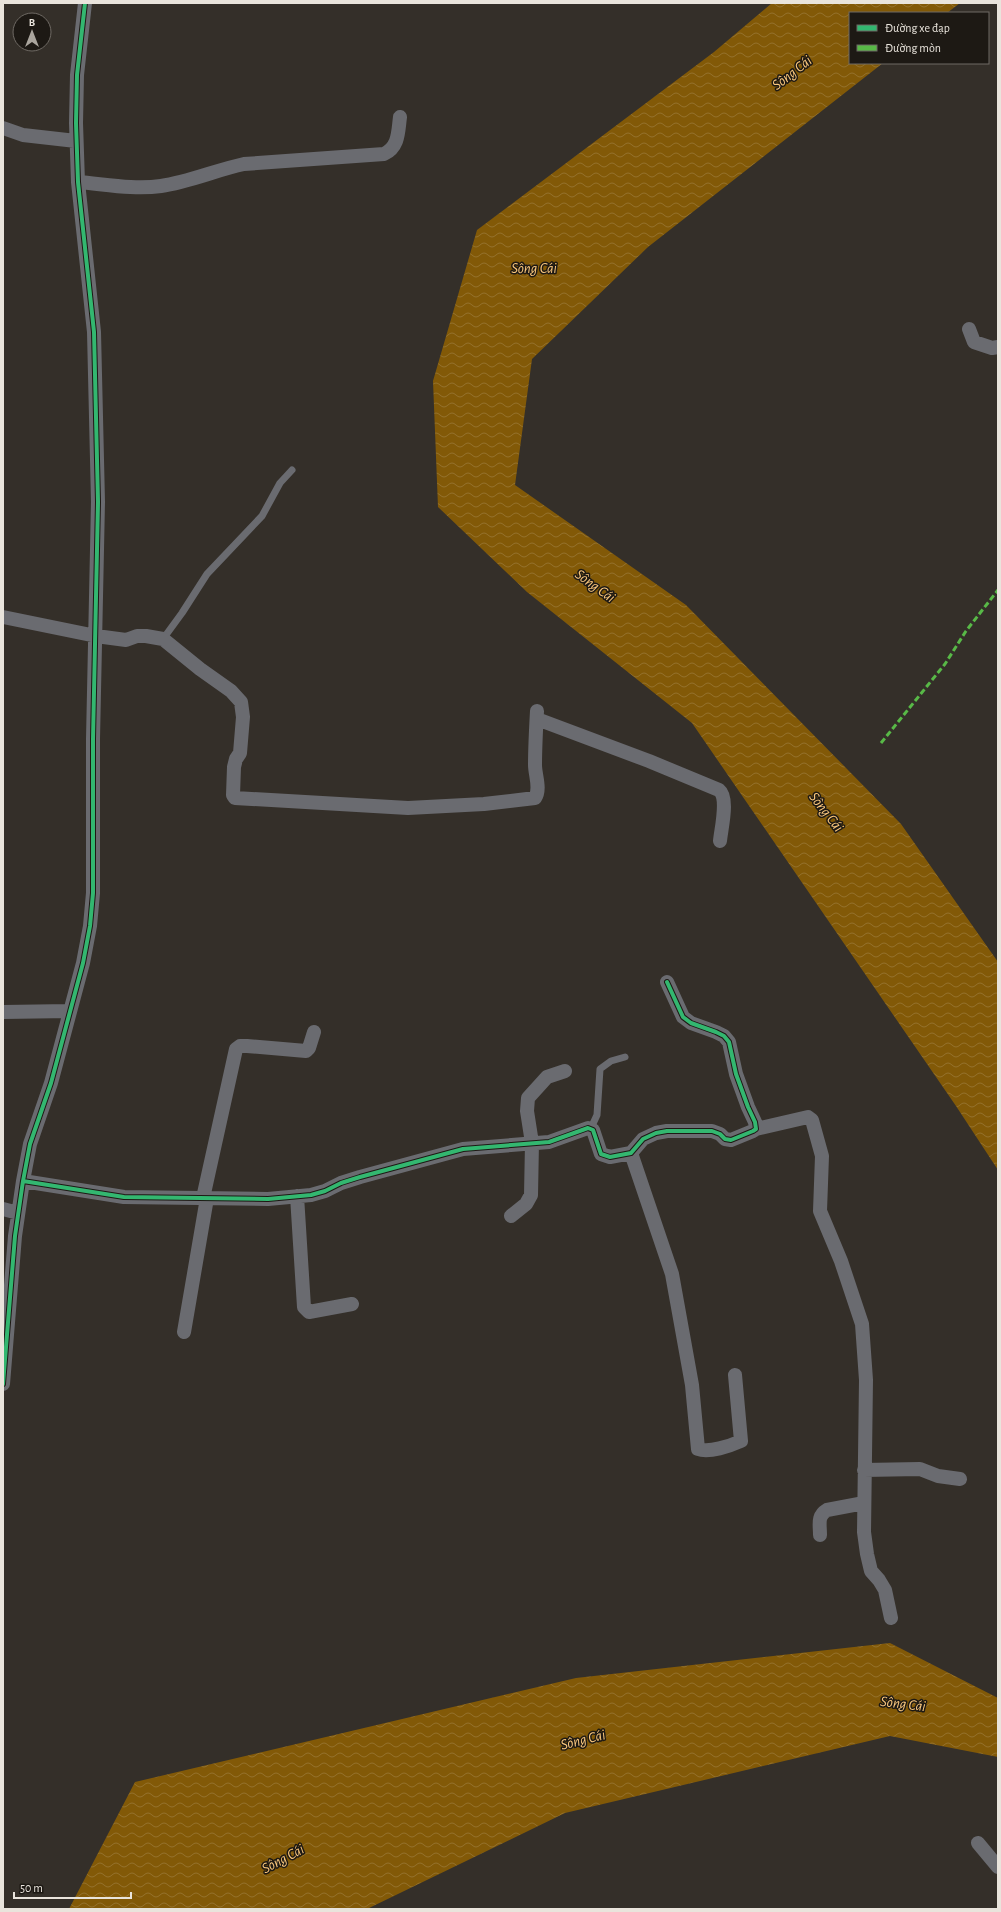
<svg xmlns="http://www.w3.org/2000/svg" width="1001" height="1912" font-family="'Alegreya Sans',sans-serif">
	<defs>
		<pattern id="water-waves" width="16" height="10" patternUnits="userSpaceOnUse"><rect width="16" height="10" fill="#825907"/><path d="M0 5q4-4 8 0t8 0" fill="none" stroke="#94712b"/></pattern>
	</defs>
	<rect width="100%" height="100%" fill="#342f29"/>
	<path fill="url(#water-waves)" d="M772 3H960L947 13H850V63H883L648 247 532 359 515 485 686 605 901 824 998 962V1170L956 1106 692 723 527 592 438 507 433 381 477 230 714 52Z
		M890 1643 998 1698V1757L890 1736 565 1813 367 1909H69L135 1782 576 1678Z"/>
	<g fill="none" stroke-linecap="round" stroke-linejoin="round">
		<path stroke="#6a6b70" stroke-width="7" d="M163 639 182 613 207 574 262 516 280 483 292 470
			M591 1128 597 1115 600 1069 611 1061 625 1057"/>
		<path stroke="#6a6b70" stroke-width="14" d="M3 128 23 135 76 141
			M78 182C104 184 134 190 161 186 189 182 216 170 244 164L384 154C399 147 398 132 400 117
			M969 329 974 342 992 348 998 347
			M3 617 96 636 126 640 137 636H146L163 639 200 669 231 691 241 702 243 717 240 753 236 759 234 767 233 795 235 798 408 808 484 804 535 798C541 789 535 775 535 765 535 747 536 729 537 711
			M537 719 649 761 719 790C729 798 721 829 720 841
			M3 1012 70 1011
			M756 1129 808 1117 812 1120 822 1156 820 1211 841 1261 862 1324 866 1380 864 1532 867 1554 871 1571 879 1580 885 1590 891 1618
			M631 1153 672 1274 692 1385 698 1449C709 1453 730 1446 741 1441L735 1375
			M23 1181 124 1197 268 1199 311 1195 325 1191 341 1183 360 1177 463 1149 549 1142 588 1128 593 1130 601 1154 610 1157 631 1153 643 1139 656 1133 667 1131H712L720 1134 725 1139 731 1140 753 1131 756 1129 755 1122 748 1107 736 1074 729 1042 724 1036 716 1032 691 1023 683 1017 667 982
			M297 1196 304 1307 309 1312 352 1304
			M203 1198 236 1049 240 1046H247L306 1051 309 1048 314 1032
			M3 1209 18 1213
			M511 1216 526 1204 531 1195 532 1143 527 1111 528 1098 547 1077 565 1071
			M184 1332 207 1198
			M3 1384 15 1236 23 1181 30 1144 51 1083 83 963 90 926 93 893V739L98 502 94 332 78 182 76 123 77 75 85 3
			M864 1470 920 1469 938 1476 960 1479
			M820 1535C820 1524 817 1516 827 1510L864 1503
			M978 1843 998 1867"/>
		<path stroke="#58b947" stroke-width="3" stroke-dasharray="6 3" stroke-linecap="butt" d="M881 743 945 664 966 631 998 590"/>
		<defs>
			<path id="cycleway" d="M23 1181 124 1197 268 1199 311 1195 325 1191 341 1183 360 1177 463 1149 549 1142 588 1128 593 1130 601 1154 610 1157 631 1153 643 1139 656 1133 667 1131H712L720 1134 725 1139 731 1140 753 1131 756 1129 755 1122 748 1107 736 1074 729 1042 724 1036 716 1032 691 1023 683 1017 667 982
				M3 1384 15 1236 23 1181 30 1144 51 1083 83 963 90 926 93 893V739L98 502 94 332 78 182 76 123 77 75 85 3"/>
		</defs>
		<use href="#cycleway" stroke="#1d1914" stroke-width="6"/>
		<use href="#cycleway" stroke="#33b770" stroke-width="4"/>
	</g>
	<g text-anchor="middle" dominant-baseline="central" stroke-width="3" stroke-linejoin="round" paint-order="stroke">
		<g font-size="15" font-style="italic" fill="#fac77d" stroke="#1d1914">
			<text transform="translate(792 73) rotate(-38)">Sông Cái</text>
			<text x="534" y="268">Sông Cái</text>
			<text transform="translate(595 586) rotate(36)">Sông Cái</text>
			<text transform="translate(826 812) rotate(52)">Sông Cái</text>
			<text transform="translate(903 1704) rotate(7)">Sông Cái</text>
			<text transform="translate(583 1740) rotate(-14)">Sông Cái</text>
			<text transform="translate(283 1859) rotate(-28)">Sông Cái</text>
		</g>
	</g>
	<rect width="1001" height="1912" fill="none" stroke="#e9e4dc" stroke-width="8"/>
	<rect x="849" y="12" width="140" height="52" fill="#1d1914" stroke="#6f6a64"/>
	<rect x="857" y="25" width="20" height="6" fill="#33b770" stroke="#6f6a64"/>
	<text x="885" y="32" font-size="12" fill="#e9e4dc">Đường xe đạp</text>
	<rect x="857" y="45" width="20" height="6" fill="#58b947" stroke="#6f6a64"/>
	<text x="885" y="52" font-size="12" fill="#e9e4dc">Đường mòn</text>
	<g transform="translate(32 32)"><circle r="19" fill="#1d1914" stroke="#6f6a64"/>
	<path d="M0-3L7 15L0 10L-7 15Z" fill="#aaa59d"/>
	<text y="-6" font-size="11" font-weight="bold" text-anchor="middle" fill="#e9e4dc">B</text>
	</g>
	<path d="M14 1892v6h117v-6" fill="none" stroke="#e9e4dc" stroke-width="2"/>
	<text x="20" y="1892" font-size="12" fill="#e9e4dc" stroke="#1d1914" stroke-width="3" paint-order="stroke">50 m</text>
</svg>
